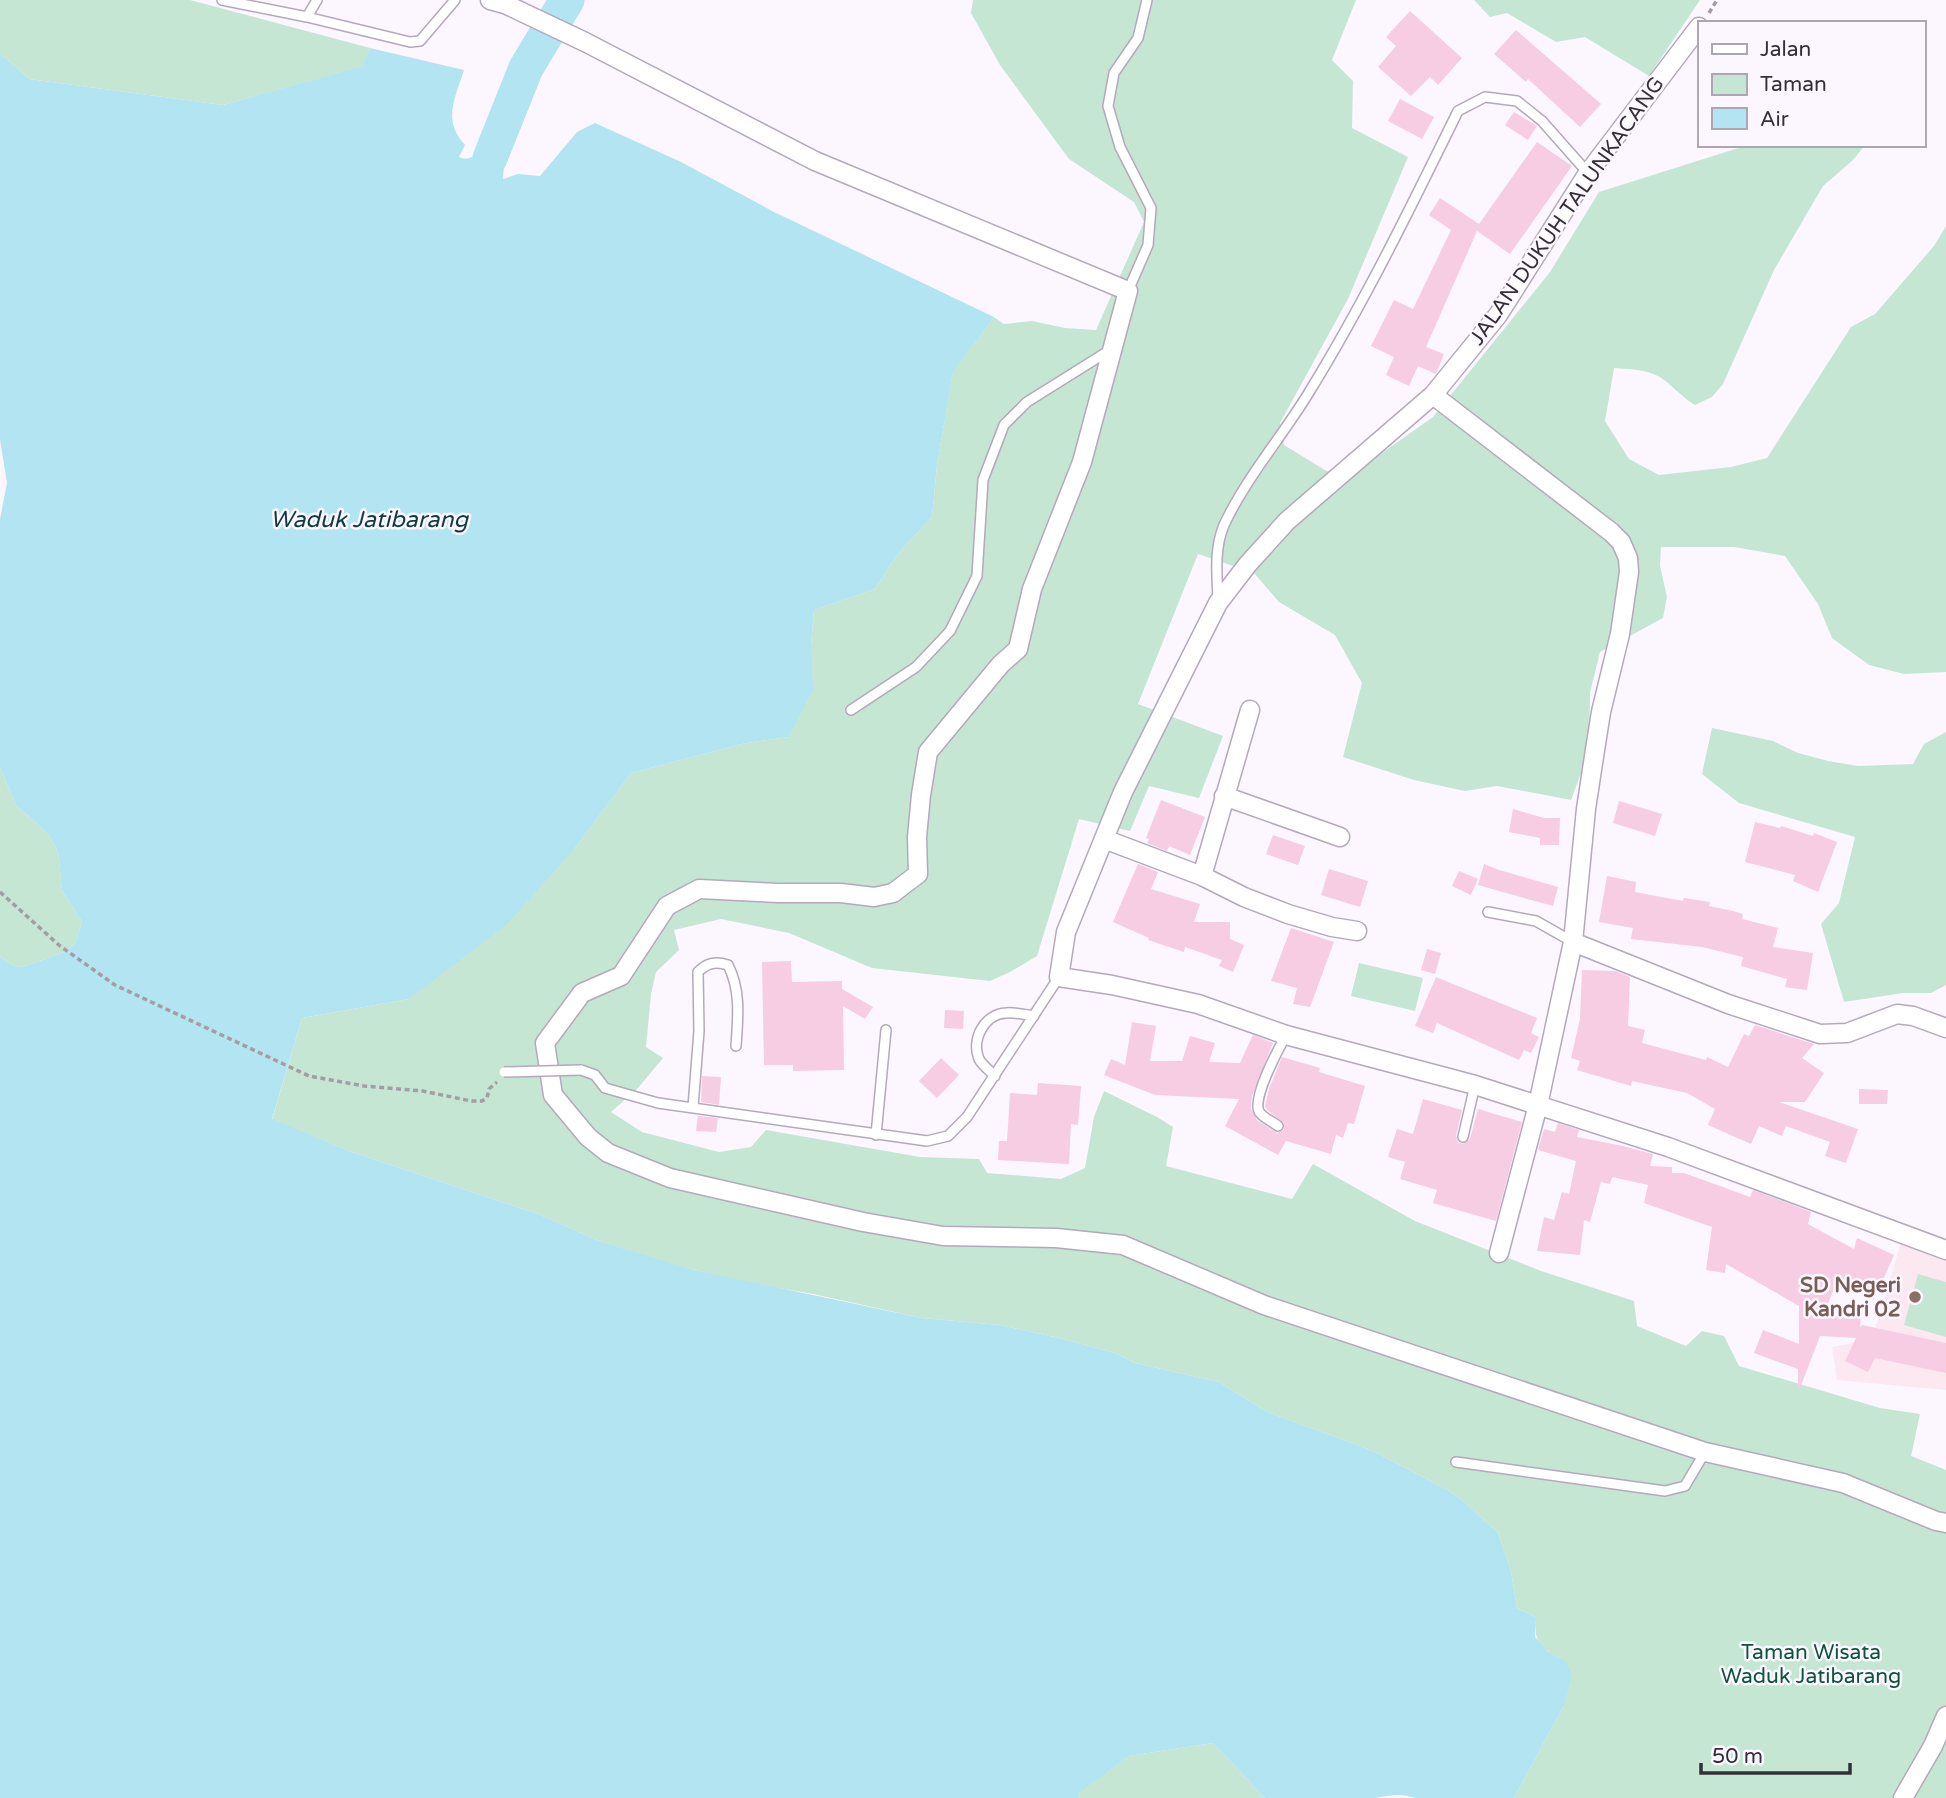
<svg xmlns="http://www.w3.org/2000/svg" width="1946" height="1798" font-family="'Varela Round',sans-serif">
	<rect width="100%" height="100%" fill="#fbf6ff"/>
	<path fill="#fce8f0" d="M1902 1239 1946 1254V1390L1837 1380 1832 1347 1872 1340Z"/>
	<path fill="#c5e6d3" d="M0 0H190L370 48 364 66 223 105 29 79 0 53Z
		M973 0H1356L1332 60 1353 81 1352 128 1408 157 1348 299 1280 423 1284 445 1325 470 1345 479 1433 417 1550 272 1599 192 1748 145H1865L1853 160 1823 186 1774 270 1723 384 1712 397 1695 405C1685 399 1677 391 1668 383 1654 370 1632 369 1614 368L1605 421 1629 459 1659 475 1731 467 1767 458 1851 327 1875 314 1934 246 1946 226V672L1904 674 1869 665 1832 638 1818 604 1785 556 1734 547H1661L1660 566 1667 597 1663 618 1600 652 1590 693 1589 752 1571 800 1497 786 1465 791 1414 780 1343 757 1362 683 1335 635 1279 602 1254 573 1198 554 1138 704 1223 736 1199 798 1149 786 1130 831 1079 819 1037 956 1010 972 990 981 872 968 789 933 721 919 674 930 679 950 656 972 651 994 646 1047 663 1058 638 1088 611 1112 642 1132 719 1152 751 1147 766 1130 920 1157 979 1159 987 1173 1061 1179 1085 1168 1094 1117 1104 1091 1157 1117 1173 1127 1166 1166 1292 1199 1313 1164 1415 1221 1541 1271 1634 1301 1637 1326 1686 1346 1702 1331 1724 1336 1739 1366 1880 1408 1920 1414 1911 1456 1946 1470V1798H1514L1563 1707V1659C1539 1648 1535 1644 1535 1617L1517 1608 1511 1571 1498 1533 1467 1504 1448 1490 1371 1450 1267 1412 1219 1382 1135 1363 1115 1353 1059 1338 1000 1325 922 1318 813 1294 734 1280 675 1265 599 1241 538 1214 349 1151 272 1120 302 1018 409 999 575 848 631 773 746 743 788 737 811 644 814 610 875 589 896 556 932 517 937 465 953 371 994 317 1004 324 1032 321 1065 328 1096 330 1144 222 1134 202 1069 159 1000 65 971 13Z
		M1474 0H1700L1649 76 1585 37 1556 42 1507 13 1490 17Z
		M1712 728 1773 741 1798 753 1828 761 1858 766 1913 764 1924 744 1946 732V985L1931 993H1903L1844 1002 1821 924 1839 903 1855 837 1739 803 1702 774Z
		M0 767 16 805 47 833 58 851 62 890 82 922 76 942 67 951 23 967 14 966 0 957Z
		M1359 963 1423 978 1415 1011 1351 996Z
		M1918 1274 1946 1282V1337L1904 1325Z
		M1213 1743 1265 1798H1079L1077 1794 1129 1756Z"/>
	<path fill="#b3e4f1" d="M370 48 464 70C455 99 442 120 465 145L459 157C467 161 474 157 480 151L504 165 503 179 518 174 540 176 577 132 595 123 681 162 774 212 994 317 953 372 937 465 932 517 896 556 875 589 814 610 811 644 813 690 788 737 746 743 631 773 575 848 506 925 409 999 302 1018 272 1119 349 1151 538 1214 599 1241 694 1270 922 1318 1000 1325 1059 1338 1115 1353 1135 1363 1219 1382 1267 1412 1371 1450 1448 1490 1467 1504 1498 1533 1511 1571 1517 1608 1535 1617V1637L1547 1651 1563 1659 1572 1674 1563 1707 1514 1798H1415C1402 1793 1390 1795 1376 1798H1265L1213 1743 1129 1756 1078 1794 1079 1798H0V957L14 966 23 967 67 951 76 942 82 922 62 890 58 851 47 833 16 805 0 767V519L7 483 0 440V53L29 79 223 105 363 66Z"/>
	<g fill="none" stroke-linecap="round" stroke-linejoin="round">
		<path stroke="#b3e4f1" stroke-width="35" d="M490 158 526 68 567 0"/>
	</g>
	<path fill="#f6cde2" d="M1410 11 1462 58 1438 85 1430 77 1411 96 1378 67 1396 46 1386 37Z
		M1516 30 1601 104 1580 127 1528 79 1526 82 1494 54Z
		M1400 99 1434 117 1422 139 1388 121Z
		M1514 112 1537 126 1528 140 1505 125Z
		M1537 142 1572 166 1510 254 1477 231 1426 347 1444 354 1436 374 1418 366 1409 386 1386 375 1394 357 1371 346 1394 300 1413 309 1451 230 1429 215 1440 198 1479 224Z
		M1161 800 1205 817 1190 855 1169 846 1167 851 1147 843 1149 839 1146 838Z
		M1619 801 1662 814 1655 836 1613 823Z
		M1513 809 1544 818H1560L1559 845H1540V838L1509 832Z
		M1755 822 1780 828 1781 826 1813 836 1814 833 1837 842 1818 892 1793 881 1795 875 1745 862Z
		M1273 835 1305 846 1298 865 1266 854Z
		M1138 864 1158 872 1151 889 1200 904 1194 922H1230V939L1244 945 1233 972 1219 966 1222 960 1185 947 1184 952 1148 940 1149 938 1113 922Z
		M1484 864 1499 870 1558 887 1553 906 1478 885Z
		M1329 869 1368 881 1360 907 1321 895Z
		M1459 871 1478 879 1471 895 1452 886Z
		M1607 876 1636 882 1635 892 1683 901 1684 898 1710 902 1709 906 1733 911 1743 914 1742 919 1778 928 1773 947 1813 953 1807 990 1785 987 1787 979 1741 966 1743 957 1702 947 1631 939 1633 928 1599 922Z
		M1291 928 1334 942 1310 1007 1293 1004 1297 988 1271 981Z
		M1427 949 1441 953 1435 974 1421 970Z
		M791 961 792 982 842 981V989L873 1007 865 1019 843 1006 844 1070 793 1071V1065H764L762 962Z
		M1582 970 1615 971 1630 977 1628 1026 1645 1030 1642 1043 1706 1060 1707 1057 1728 1067 1744 1034 1749 1036 1755 1025 1814 1044 1802 1058 1824 1073 1805 1102H1779L1858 1129 1846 1163 1825 1156 1830 1142 1786 1126 1782 1136 1759 1126 1751 1144 1708 1125 1715 1109 1687 1093 1632 1081 1631 1086 1577 1070 1580 1061 1571 1058 1580 1019Z
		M1436 977 1537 1018 1531 1033 1539 1037 1531 1053 1524 1050 1519 1060 1437 1023 1433 1033 1415 1026Z
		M945 1010 964 1011 963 1029 944 1028Z
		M1132 1022 1156 1026 1150 1061H1182L1190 1036 1215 1043 1209 1062 1240 1063 1253 1035 1273 1043 1252 1096 1251 1108 1257 1120 1277 1133 1284 1130V1123L1267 1110 1265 1106 1269 1089 1282 1057 1320 1068 1319 1072 1365 1086 1354 1124 1348 1123 1343 1138 1336 1135 1331 1154 1286 1141 1278 1155 1225 1126 1239 1099 1155 1095 1104 1075 1111 1059 1125 1065Z
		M941 1058 959 1075 937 1098 919 1081Z
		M702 1076 721 1077 719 1105 701 1102Z
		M1038 1083 1081 1086 1078 1125 1071 1124 1069 1164 998 1160 999 1141H1007L1010 1093 1037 1095Z
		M1859 1089 1888 1090 1887 1104H1859Z
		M1423 1099 1462 1110 1456 1136 1458 1142 1462 1144 1470 1139 1478 1109 1522 1122 1496 1221 1433 1203 1437 1190 1400 1179 1405 1162 1388 1157 1397 1129 1413 1134Z
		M698 1116 718 1118 716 1132 696 1131Z
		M1558 1123 1579 1130 1577 1137 1623 1146 1653 1154 1650 1166 1672 1167V1173H1684L1750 1197 1753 1190 1811 1212 1808 1224 1854 1249 1857 1238 1894 1255 1877 1293 1838 1278 1824 1314 1861 1316 1860 1328 1862 1325 1946 1343V1373L1875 1358 1868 1372 1845 1361 1856 1338 1820 1336 1800 1388H1798V1369L1754 1353 1763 1330 1799 1344V1306L1726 1264 1725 1273 1706 1270 1712 1227 1644 1203 1648 1185 1612 1177 1610 1184 1601 1182 1590 1222 1584 1220 1580 1255 1537 1251 1544 1217 1554 1220 1562 1192 1569 1194 1576 1161 1538 1150 1544 1129 1555 1132Z"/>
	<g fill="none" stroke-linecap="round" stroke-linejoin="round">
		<defs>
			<path id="service" d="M222 0 307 17 410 42 420 41 455 0
				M307 17 317 0
				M1128 291 1148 245 1151 208 1120 147 1108 106 1114 73 1138 38 1147 0
				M1218 599C1217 574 1214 549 1224 525 1246 478 1281 438 1308 394 1364 303 1411 207 1458 111L1485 97 1517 101 1542 121 1588 173
				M851 710 916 667 950 631 977 576 983 480 1004 425 1027 402 1110 350
				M1488 912 1536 921 1573 942
				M581 1070 595 1075 605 1088 658 1103 927 1141 948 1136 967 1117 1059 977
				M995 1076C990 1071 982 1065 979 1059 971 1040 984 1014 1006 1013 1015 1012 1026 1015 1034 1016
				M693 1107 699 1031 698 972C707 963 715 961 728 965 741 990 738 1018 736 1046
				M1278 1126C1273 1122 1264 1118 1260 1113 1250 1101 1279 1048 1286 1035
				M876 1135 886 1030
				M1463 1137 1475 1085
				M1456 1462 1665 1491 1685 1486 1705 1452"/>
			<path id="minor" d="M490 0 505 4 585 42 815 161 1128 291 1082 462 1032 589 1018 649 1001 664 928 752 921 795 917 837 918 874 893 893 874 897 841 893H778L699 889 667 906 621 976 582 993 545 1043 553 1095 588 1137 608 1153 670 1178 863 1222 943 1236 1056 1238 1123 1245 1264 1305 1705 1452 1843 1483 1936 1521 1946 1523
				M1699 27 1588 173 1498 315 1433 395 1287 521 1248 564 1218 603 1123 792 1066 932 1059 977 1112 985 1198 1004 1286 1035 1475 1085 1668 1147 1946 1250
				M1433 395 1611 532 1621 542 1628 558 1629 572 1620 634 1601 712 1595 750 1586 809 1573 942 1538 1105 1499 1253
				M1224 796 1340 837
				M1104 839 1202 876 1244 897 1288 914 1332 927 1357 931
				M1202 876 1250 710
				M1573 942 1728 1004 1820 1034 1847 1033 1897 1014 1913 1016 1946 1028
				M1903 1798 1933 1746 1946 1716"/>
		</defs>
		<use href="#service" stroke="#b5a8bd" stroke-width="12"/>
		<use href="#minor" stroke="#b5a8bd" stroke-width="21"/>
		<path stroke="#a39ea6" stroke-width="3.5" stroke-dasharray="5 3.5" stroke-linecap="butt" d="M1709 13 1717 0
			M0 892 60 946 115 985 309 1076 364 1086 423 1091 471 1101H482L487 1098 489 1089 497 1082"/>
		<use href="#service" stroke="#fff" stroke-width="9"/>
		<use href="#minor" stroke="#fff" stroke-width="18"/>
		<defs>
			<path id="service-bridge" d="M504 1072 581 1070"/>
		</defs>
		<use href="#service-bridge" stroke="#b5a8bd" stroke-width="12" stroke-linecap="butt"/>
		<use href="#service-bridge" stroke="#fff" stroke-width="9"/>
	</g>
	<circle fill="#8d6e63" stroke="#fbf6ff" stroke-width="2.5" cx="1915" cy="1297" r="7"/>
	<g text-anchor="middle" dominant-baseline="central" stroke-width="5" stroke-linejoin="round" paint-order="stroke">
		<g font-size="21" fill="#342f37" stroke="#fbf6ff">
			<text transform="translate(1567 211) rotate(-55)">JALAN DUKUH TALUNKACANG</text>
		</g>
		<g font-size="21" font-weight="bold" fill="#785e54" stroke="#fbf6ff" text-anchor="end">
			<text x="1901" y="1285">SD Negeri<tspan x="1901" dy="24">Kandri 02</tspan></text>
		</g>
		<g font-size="21" fill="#0c5538" stroke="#fbf6ff">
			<text x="1811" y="1652">Taman Wisata<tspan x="1811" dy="24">Waduk Jatibarang</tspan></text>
		</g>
		<g font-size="23" font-style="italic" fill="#0e3b45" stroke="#fbf6ff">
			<text x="369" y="520">Waduk Jatibarang</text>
		</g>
	</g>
	<rect x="1698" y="21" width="228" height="126" fill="#fbf6ff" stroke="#aba6af" stroke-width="2"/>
	<rect x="1712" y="44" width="35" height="10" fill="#ffffff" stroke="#aba6af" stroke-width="2"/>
	<text x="1760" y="56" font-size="21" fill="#342f37">Jalan</text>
	<rect x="1712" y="74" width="35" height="21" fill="#c5e6d3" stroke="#aba6af" stroke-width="2"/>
	<text x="1760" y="91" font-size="21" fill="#342f37">Taman</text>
	<rect x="1712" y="108" width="35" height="21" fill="#b3e4f1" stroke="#aba6af" stroke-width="2"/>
	<text x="1760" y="126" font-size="21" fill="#342f37">Air</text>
	<path d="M1701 1763v10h149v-10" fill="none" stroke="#342f37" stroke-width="3.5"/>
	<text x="1712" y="1763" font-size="21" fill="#342f37" stroke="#fbf6ff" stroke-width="5" paint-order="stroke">50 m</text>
</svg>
